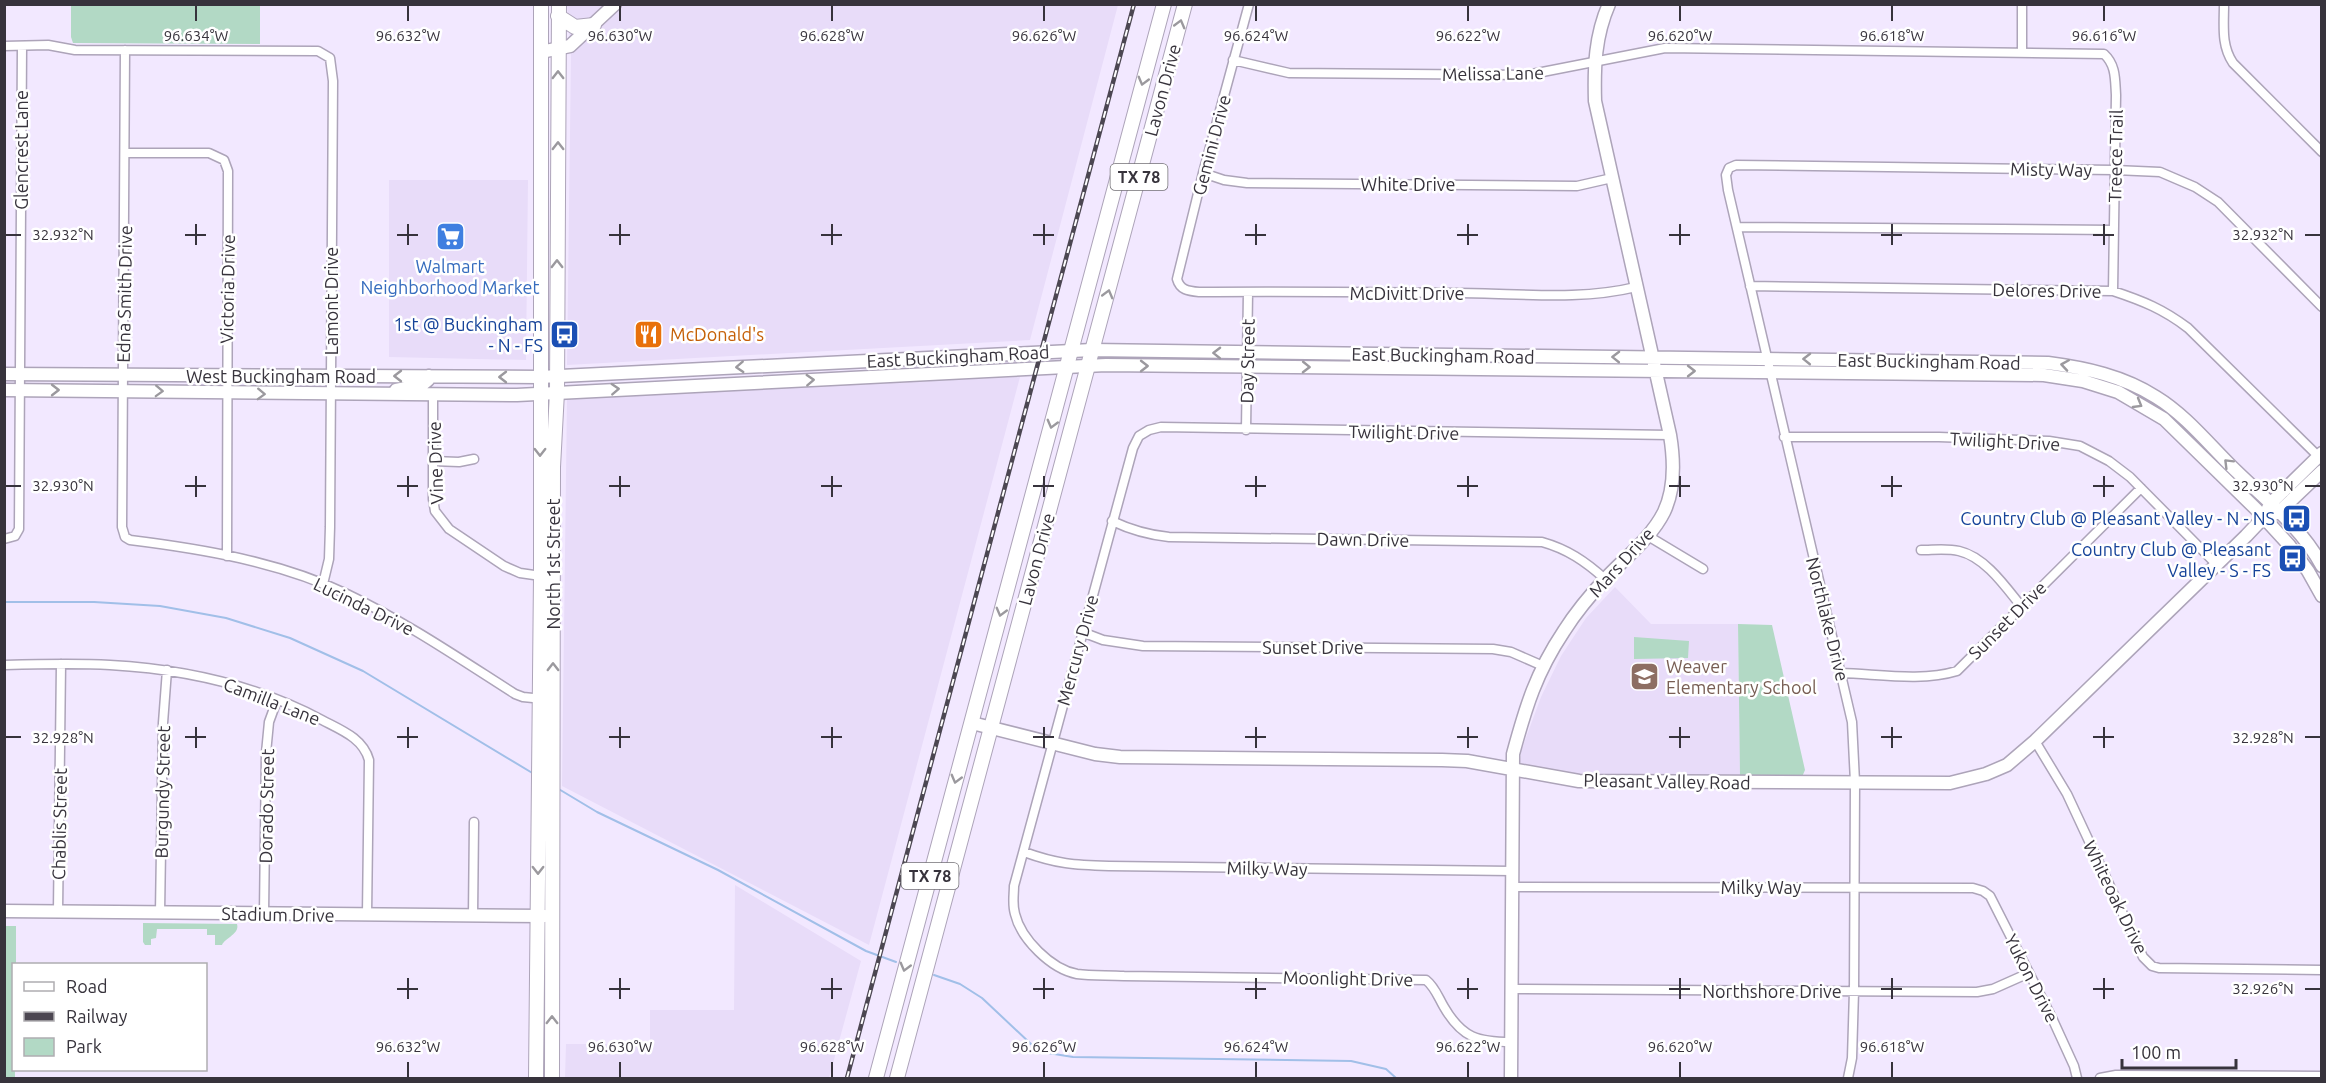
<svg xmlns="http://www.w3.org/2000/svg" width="2326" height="1083" font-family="Ubuntu,sans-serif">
	<rect width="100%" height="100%" fill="#f2e8ff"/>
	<path fill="#e8dcf9" d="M567 5H1118L1030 340 567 365 571 56Z
		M389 180H528L526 360 389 357Z
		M1020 377 869 945 562 786 567 398Z
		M1615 587 1651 624H1738L1740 777 1577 776 1520 764 1521 751 1541 697 1561 656 1586 618Z
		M735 885 861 961 829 1078H565L566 1044H650V1010H734Z"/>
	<path fill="#b2d9c5" d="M71 5H260V44L73 43 71 37Z
		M1738 624 1772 625 1805 770 1802 777H1740Z
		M1634 637 1689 641 1688 658 1634 659Z
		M143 923 237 924C240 934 225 938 222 945H215V935H207V929H157L156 938 151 939V945H145L143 942Z
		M5 926H16V964H14L15 1078H5Z"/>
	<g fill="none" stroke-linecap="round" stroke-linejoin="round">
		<path stroke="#a1bfe8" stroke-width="2" d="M4 602H94L160 606 226 618 290 638 363 671 534 774
			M557 788 597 812 718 870 866 951 896 962
			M934 975 960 984 982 998 1031 1044 1048 1053 1073 1057 1351 1061 1386 1069 1396 1078"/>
		<defs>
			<path id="street" d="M1249 4 1203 173 1177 279C1180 290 1188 291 1199 292 1285 291 1372 292 1459 293 1518 293 1579 301 1636 287
				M2224 4C2224 26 2221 45 2233 63L2322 152
				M4 46 48 45 75 50 318 51 330 58 333 81 330 527 329 559 323 584
				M125 50 122 527 125 537 130 540C203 549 280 562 347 594 406 622 460 659 515 694L523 697 543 699
				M2022 53V4
				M1233 60 1289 73 1527 75 1665 48 2104 54C2116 65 2115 79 2116 95L2113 291
				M125 153H209L224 160 228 171 227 556
				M1203 173 1224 180 1247 183 1577 186 1612 178
				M1737 227 2114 230
				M1750 286 2113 291C2143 301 2163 309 2188 328L2318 456
				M433 396V499L435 511 449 529 504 566 520 573 541 576
				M1246 430 1248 292
				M1784 437H1939L2049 441 2080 446 2109 461 2130 477 2216 564
				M433 461 459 462 474 459
				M1112 521C1131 530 1149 535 1169 537L1542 542C1567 549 1585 561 1605 579
				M1648 536 1703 569
				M4 539 15 536 19 529 22 46
				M1921 550C1933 550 1947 548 1959 551 1985 557 2005 586 2021 606
				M1082 632 1103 640 1143 646 1493 649 1511 652 1543 666
				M4 665C40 664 75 663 110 665 183 669 258 686 322 720 341 730 363 738 369 760L367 915
				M1841 673C1878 674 1921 682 1957 671L2141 488
				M2035 741 2067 794 2143 957 2152 966 2159 968 2322 970
				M1024 852C1057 864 1074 865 1109 866L1512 871
				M1512 887 1973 888 1983 891 1990 896 2052 1018 2074 1066 2077 1078
				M58 911 61 664
				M160 913 163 723 167 670
				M264 914 266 753 269 722 277 700
				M473 916 474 822
				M1512 989 1977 992 1993 989 2029 973
				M1511 1042C1478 1042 1462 1038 1444 1007 1438 997 1435 987 1426 980L1124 976C1108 975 1092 976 1077 974 1051 969 1021 939 1015 914 1012 904 1014 895 1014 886L1133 448 1139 436 1149 430 1161 427 1670 435
				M1848 1078 1852 1058 1854 991 1855 782 1852 722 1728 190 1726 175 1729 168 1736 165 2115 170 2160 172 2195 187 2218 202 2322 307
				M2100 1078 2116 1075 2322 1076"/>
			<path id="secondary" d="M541 52 570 46 615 4
				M4 374 540 377 1092 350 2048 363C2086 368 2123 376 2156 397 2184 414 2207 442 2230 465 2262 497 2301 526 2322 566
				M4 390 517 395 1106 365 2044 375 2083 381 2118 392 2164 419 2256 509 2289 545 2308 571 2322 596
				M396 390 422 385 428 380 429 376
				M2273 514 2279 512 2322 471
				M972 723 1095 754 1120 757 1442 760 1467 761 1579 781 1950 783 1986 774 2007 765 2035 741 2246 536 2264 517 2270 504 2322 453
				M4 911 545 916
				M1511 1078 1513 754C1526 706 1536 673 1564 631 1576 612 1591 594 1607 577 1626 557 1651 538 1664 512 1675 489 1674 459 1670 435L1595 101C1594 67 1595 36 1609 4"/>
			<path id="primary" d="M558 16 575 27 594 25
				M536 1078 541 576V4
				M552 1078 553 467 557 392 559 4
				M876 1078 1164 4
				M897 1078 1185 4"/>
		</defs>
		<use href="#street" stroke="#ada4b9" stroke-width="11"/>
		<use href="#secondary" stroke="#ada4b9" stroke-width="15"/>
		<use href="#primary" stroke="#ada4b9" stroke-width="16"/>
		<use href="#street" stroke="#fff" stroke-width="8"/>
		<use href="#secondary" stroke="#fff" stroke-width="12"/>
		<use href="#primary" stroke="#fff" stroke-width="14"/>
		<defs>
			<path id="rail" d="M847 1078 1134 4"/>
		</defs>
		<use href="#rail" stroke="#4c4752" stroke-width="4.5"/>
		<use href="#rail" stroke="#fff" stroke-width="2" stroke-dasharray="7" stroke-linecap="butt"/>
	</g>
	<defs><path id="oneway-chevron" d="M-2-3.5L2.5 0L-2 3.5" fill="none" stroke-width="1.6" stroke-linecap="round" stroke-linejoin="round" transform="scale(1.5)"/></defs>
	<g stroke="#9b999e">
		<use href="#oneway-chevron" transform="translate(1180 24) rotate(-75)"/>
		<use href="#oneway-chevron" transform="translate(558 75) rotate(-90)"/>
		<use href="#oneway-chevron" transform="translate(1143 81) rotate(105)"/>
		<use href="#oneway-chevron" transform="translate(558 146) rotate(-90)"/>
		<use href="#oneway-chevron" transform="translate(557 264) rotate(-90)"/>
		<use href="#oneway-chevron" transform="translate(1108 294) rotate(-75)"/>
		<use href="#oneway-chevron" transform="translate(1217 353) rotate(-179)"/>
		<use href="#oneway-chevron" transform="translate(1616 357) rotate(-179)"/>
		<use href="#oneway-chevron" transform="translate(1807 359) rotate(-179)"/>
		<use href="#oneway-chevron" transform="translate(2065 365) rotate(-171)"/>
		<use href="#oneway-chevron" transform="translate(1144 366)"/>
		<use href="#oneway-chevron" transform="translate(740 367) rotate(177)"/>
		<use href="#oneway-chevron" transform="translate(1306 367) rotate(1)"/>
		<use href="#oneway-chevron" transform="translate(1691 371)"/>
		<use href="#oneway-chevron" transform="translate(398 376) rotate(180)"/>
		<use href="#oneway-chevron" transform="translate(503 377) rotate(180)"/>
		<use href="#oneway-chevron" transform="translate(810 380) rotate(-3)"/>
		<use href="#oneway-chevron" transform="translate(615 389) rotate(-3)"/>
		<use href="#oneway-chevron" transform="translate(55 390)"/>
		<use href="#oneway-chevron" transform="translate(159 391) rotate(2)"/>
		<use href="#oneway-chevron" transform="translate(261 394) rotate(2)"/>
		<use href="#oneway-chevron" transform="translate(2138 404) rotate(30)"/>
		<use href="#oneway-chevron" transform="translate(1052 424) rotate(105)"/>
		<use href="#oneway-chevron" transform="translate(540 452) rotate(90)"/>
		<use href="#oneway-chevron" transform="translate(2228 463) rotate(-135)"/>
		<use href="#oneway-chevron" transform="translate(1001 612) rotate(105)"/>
		<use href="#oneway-chevron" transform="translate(553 667) rotate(-90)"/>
		<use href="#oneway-chevron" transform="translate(956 779) rotate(105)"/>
		<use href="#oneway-chevron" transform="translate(538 870) rotate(90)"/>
		<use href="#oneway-chevron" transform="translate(905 967) rotate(105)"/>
		<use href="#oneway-chevron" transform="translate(552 1020) rotate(-90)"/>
	</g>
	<path fill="none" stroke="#37333c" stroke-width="2" d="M196 6V21M408 6V21M620 6V21M832 6V21M1044 6V21M1256 6V21M1468 6V21M1680 6V21M1892 6V21M2104 6V21M196 224V245M408 224V245M620 224V245M832 224V245M1044 224V245M1256 224V245M1468 224V245M1680 224V245M1892 224V245M2104 224V245M6 235H21M185 235H206M397 235H418M609 235H630M821 235H842M1033 235H1054M1245 235H1266M1457 235H1478M1669 235H1690M1881 235H1902M2093 235H2114M2305 235H2320M196 476V497M408 476V497M620 476V497M832 476V497M1044 476V497M1256 476V497M1468 476V497M1680 476V497M1892 476V497M2104 476V497M6 486H21M185 486H206M397 486H418M609 486H630M821 486H842M1033 486H1054M1245 486H1266M1457 486H1478M1669 486H1690M1881 486H1902M2093 486H2114M2305 486H2320M196 727V748M408 727V748M620 727V748M832 727V748M1044 727V748M1256 727V748M1468 727V748M1680 727V748M1892 727V748M2104 727V748M6 737H21M185 737H206M397 737H418M609 737H630M821 737H842M1033 737H1054M1245 737H1266M1457 737H1478M1669 737H1690M1881 737H1902M2093 737H2114M2305 737H2320M408 978V999M620 978V999M832 978V999M1044 978V999M1256 978V999M1468 978V999M1680 978V999M1892 978V999M2104 978V999M397 989H418M609 989H630M821 989H842M1033 989H1054M1245 989H1266M1457 989H1478M1669 989H1690M1881 989H1902M2093 989H2114M2305 989H2320M408 1062V1077M620 1062V1077M832 1062V1077M1044 1062V1077M1256 1062V1077M1468 1062V1077M1680 1062V1077M1892 1062V1077"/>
	<defs>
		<symbol id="supermarket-square" viewBox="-11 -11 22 22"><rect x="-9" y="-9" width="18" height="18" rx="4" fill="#3f7fe0" stroke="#fff"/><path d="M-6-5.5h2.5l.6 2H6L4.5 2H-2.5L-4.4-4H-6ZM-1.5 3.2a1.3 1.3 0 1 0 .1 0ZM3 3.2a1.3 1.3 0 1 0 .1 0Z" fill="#fff"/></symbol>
		<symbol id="bus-square" viewBox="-11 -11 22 22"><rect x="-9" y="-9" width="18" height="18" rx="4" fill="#1a4fb4" stroke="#fff"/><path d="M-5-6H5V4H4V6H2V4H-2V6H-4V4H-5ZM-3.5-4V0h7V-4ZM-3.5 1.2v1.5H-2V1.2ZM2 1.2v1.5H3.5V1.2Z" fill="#fff"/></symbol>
		<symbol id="restaurant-square" viewBox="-11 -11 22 22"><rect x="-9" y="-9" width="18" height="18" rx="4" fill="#e8710a" stroke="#fff"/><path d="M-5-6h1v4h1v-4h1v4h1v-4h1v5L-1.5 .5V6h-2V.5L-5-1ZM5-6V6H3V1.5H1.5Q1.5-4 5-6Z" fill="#fff"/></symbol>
		<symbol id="school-square" viewBox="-11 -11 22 22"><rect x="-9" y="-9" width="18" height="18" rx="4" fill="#8d6e63" stroke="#fff"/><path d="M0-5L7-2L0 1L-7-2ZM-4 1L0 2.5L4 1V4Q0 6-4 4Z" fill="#fff"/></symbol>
	</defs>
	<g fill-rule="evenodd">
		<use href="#supermarket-square" x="434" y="220" width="33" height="33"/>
		<use href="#bus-square" x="548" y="318" width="33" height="33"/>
		<use href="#restaurant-square" x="632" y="318" width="33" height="33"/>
		<use href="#bus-square" x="2280" y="502" width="33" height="33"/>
		<use href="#bus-square" x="2276" y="542" width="33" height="33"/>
		<use href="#school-square" x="1628" y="660" width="33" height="33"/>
	</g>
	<g text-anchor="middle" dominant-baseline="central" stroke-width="5" stroke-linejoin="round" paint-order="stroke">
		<g fill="#fff" stroke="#737076" stroke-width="1.5">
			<rect x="1110.5" y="164" width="57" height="26" rx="4.5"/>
			<rect x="901.5" y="863" width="57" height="26" rx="4.5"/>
		</g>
		<g font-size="16" font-weight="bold" fill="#37333c">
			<text x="1139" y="177">TX 78</text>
			<text x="930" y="876">TX 78</text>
		</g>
		<g font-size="18" fill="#37333c" stroke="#fff">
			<text transform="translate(1493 73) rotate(-1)">Melissa Lane</text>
			<text transform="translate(1162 90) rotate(-75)">Lavon Drive</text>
			<text transform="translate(1211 145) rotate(-75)">Gemini Drive</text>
			<text transform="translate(21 150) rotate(-90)">Glencrest Lane</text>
			<text transform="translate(2115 156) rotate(-89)">Treece Trail</text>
			<text transform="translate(2051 169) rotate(1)">Misty Way</text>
			<text x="1408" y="184">White Drive</text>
			<text transform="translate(227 289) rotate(-89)">Victoria Drive</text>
			<text transform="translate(2047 290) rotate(1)">Delores Drive</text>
			<text x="1407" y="293">McDivitt Drive</text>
			<text transform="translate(124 294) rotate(-89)">Edna Smith Drive</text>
			<text transform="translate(331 301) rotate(-90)">Lamont Drive</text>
			<text transform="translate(1443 355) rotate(1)">East Buckingham Road</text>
			<text transform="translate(958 356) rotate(-3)">East Buckingham Road</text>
			<text transform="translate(1247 361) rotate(-89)">Day Street</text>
			<text transform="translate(1929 361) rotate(1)">East Buckingham Road</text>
			<text x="281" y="376">West Buckingham Road</text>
			<text transform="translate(1404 432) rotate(1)">Twilight Drive</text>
			<text transform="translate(2005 441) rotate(3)">Twilight Drive</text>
			<text transform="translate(435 463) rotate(-92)">Vine Drive</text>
			<text transform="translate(1363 539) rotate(1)">Dawn Drive</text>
			<text transform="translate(1036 559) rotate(-75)">Lavon Drive</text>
			<text transform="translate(1621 562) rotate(-48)">Mars Drive</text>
			<text transform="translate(553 564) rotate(-90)">North 1st Street</text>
			<text transform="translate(364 606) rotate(26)">Lucinda Drive</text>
			<text transform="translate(1828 619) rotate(76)">Northlake Drive</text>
			<text transform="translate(2007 620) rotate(-45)">Sunset Drive</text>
			<text x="1313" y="647">Sunset Drive</text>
			<text transform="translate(1077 650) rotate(-75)">Mercury Drive</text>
			<text transform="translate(272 701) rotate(21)">Camilla Lane</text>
			<text transform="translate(1667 781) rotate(1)">Pleasant Valley Road</text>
			<text transform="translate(162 792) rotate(-89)">Burgundy Street</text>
			<text transform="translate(266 806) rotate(-89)">Dorado Street</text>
			<text transform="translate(59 824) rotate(-89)">Chablis Street</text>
			<text transform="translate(1267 868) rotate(1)">Milky Way</text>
			<text x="1761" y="887">Milky Way</text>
			<text transform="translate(2116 897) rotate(64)">Whiteoak Drive</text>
			<text transform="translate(278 914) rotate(1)">Stadium Drive</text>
			<text transform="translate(1348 978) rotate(1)">Moonlight Drive</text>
			<text transform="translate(2032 978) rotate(63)">Yukon Drive</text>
			<text x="1772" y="991">Northshore Drive</text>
		</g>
		<g font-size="18" fill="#366cbe" stroke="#fff">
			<text x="450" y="266">Walmart<tspan x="450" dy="21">Neighborhood Market</tspan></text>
		</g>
		<g font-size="18" fill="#164399" stroke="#fff" text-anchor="end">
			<text x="543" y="324">1st @ Buckingham<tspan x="543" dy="21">- N - FS</tspan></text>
			<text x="2275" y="518">Country Club @ Pleasant Valley - N - NS</text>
			<text x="2271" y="549">Country Club @ Pleasant<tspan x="2271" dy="21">Valley - S - FS</tspan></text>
		</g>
		<g font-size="18" fill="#c56008" stroke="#fff" text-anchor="start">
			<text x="670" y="334">McDonald's</text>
		</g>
		<g font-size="18" fill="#785e54" stroke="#fff" text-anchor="start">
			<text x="1666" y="666">Weaver<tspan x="1666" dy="21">Elementary School</tspan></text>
		</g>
	</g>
	<g font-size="15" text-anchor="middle" fill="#37333c" stroke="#fff" stroke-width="5" stroke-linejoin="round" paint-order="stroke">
		<text x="196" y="41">96.634°W</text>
		<text x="408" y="41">96.632°W</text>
		<text x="620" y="41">96.630°W</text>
		<text x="832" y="41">96.628°W</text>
		<text x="1044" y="41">96.626°W</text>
		<text x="1256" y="41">96.624°W</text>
		<text x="1468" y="41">96.622°W</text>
		<text x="1680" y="41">96.620°W</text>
		<text x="1892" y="41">96.618°W</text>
		<text x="2104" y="41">96.616°W</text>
		<text x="63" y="240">32.932°N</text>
		<text x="2263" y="240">32.932°N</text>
		<text x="63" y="491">32.930°N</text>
		<text x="2263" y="491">32.930°N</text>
		<text x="63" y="743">32.928°N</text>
		<text x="2263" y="743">32.928°N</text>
		<text x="2263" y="994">32.926°N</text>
		<text x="408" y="1052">96.632°W</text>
		<text x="620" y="1052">96.630°W</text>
		<text x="832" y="1052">96.628°W</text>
		<text x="1044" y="1052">96.626°W</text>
		<text x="1256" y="1052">96.624°W</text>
		<text x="1468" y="1052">96.622°W</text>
		<text x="1680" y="1052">96.620°W</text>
		<text x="1892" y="1052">96.618°W</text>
	</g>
	<rect width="2326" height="1083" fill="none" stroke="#37333c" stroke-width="12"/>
	<rect x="12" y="963" width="195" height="108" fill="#ffffff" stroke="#afadb1" stroke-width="1.5"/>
	<rect x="24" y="982" width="30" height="9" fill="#ffffff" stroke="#afadb1" stroke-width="1.5"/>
	<text x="66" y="993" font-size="18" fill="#37333c">Road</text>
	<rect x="24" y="1012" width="30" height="9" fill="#4c4752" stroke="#afadb1" stroke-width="1.5"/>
	<text x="66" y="1023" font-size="18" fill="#37333c">Railway</text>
	<rect x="24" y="1038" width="30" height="18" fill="#b2d9c5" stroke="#afadb1" stroke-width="1.5"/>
	<text x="66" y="1053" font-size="18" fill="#37333c">Park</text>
	<path d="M2122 1059v9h114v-9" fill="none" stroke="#37333c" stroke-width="3"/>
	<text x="2131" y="1059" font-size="18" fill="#37333c" stroke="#ffffff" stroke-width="4.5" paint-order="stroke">100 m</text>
</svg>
